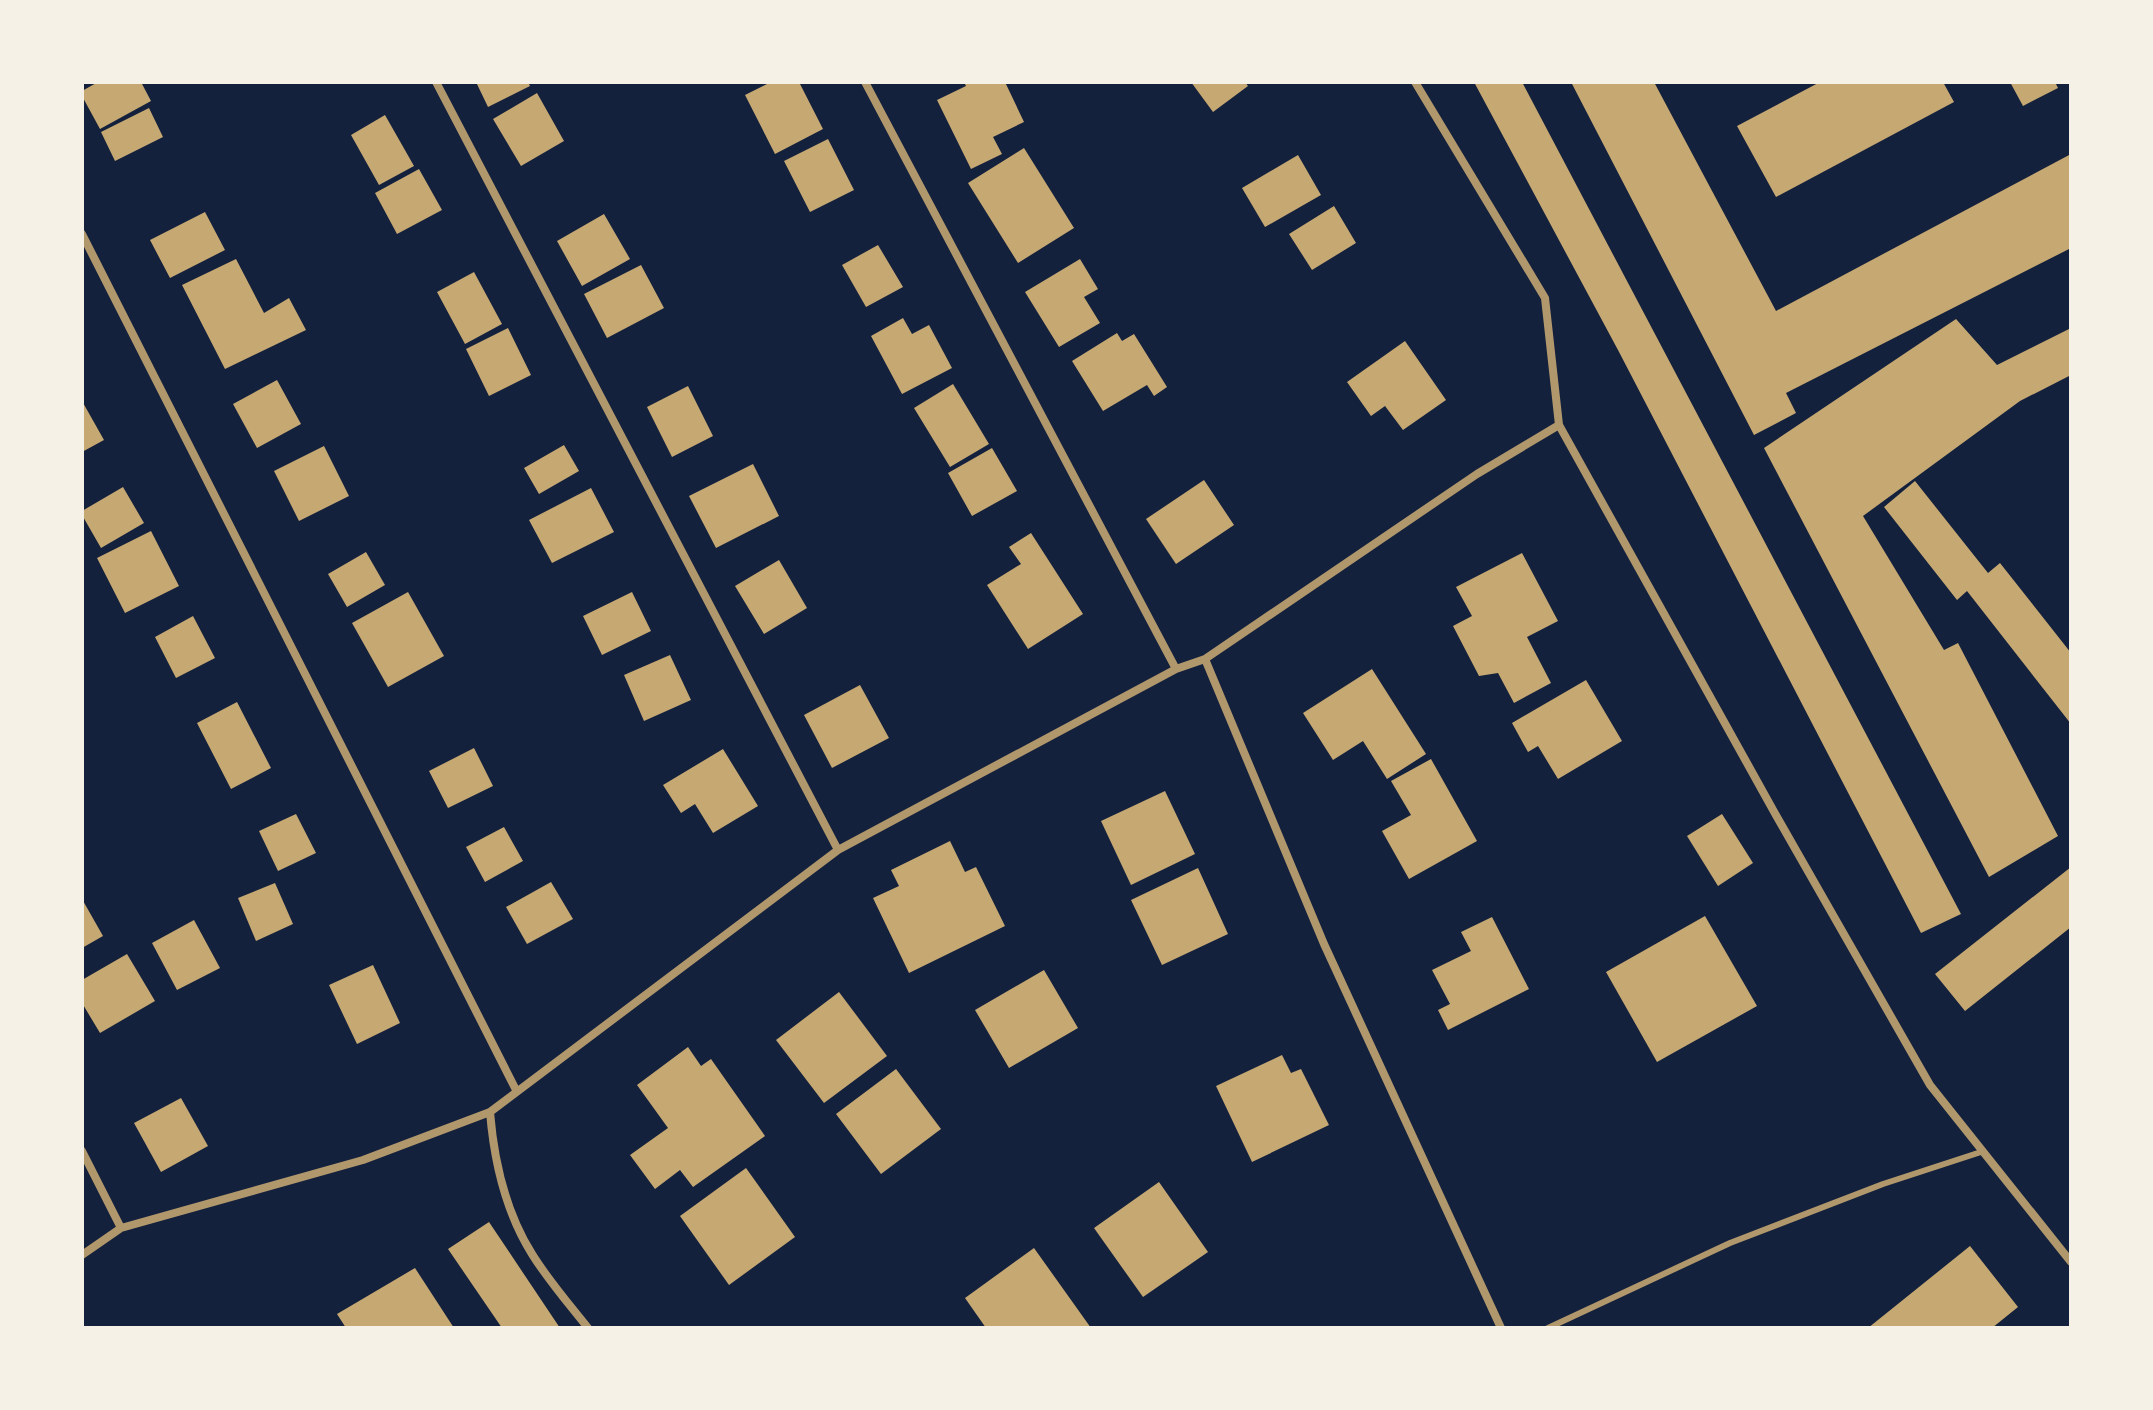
<svg xmlns="http://www.w3.org/2000/svg" width="2153" height="1410" font-family="'Roboto Serif',serif">
	<rect width="100%" height="100%" fill="#14213d"/>
	<path fill="#c6a872" d="M98 82H141L151 101 100 129 82 96V91Z
		M476 82H528L530 86 488 107Z
		M771 82H799L823 129 775 154 745 95Z
		M964 82H1005L1024 122 993 137 1002 154 971 169 937 100 966 86Z
		M1191 82H1245L1248 86 1213 112Z
		M1474 82H1522L1961 914 1921 933 1618 350Z
		M1571 82H1654L1776 311 2071 154V248L1786 393 1796 413 1754 435Z
		M1820 82H1943L1954 102 1776 197 1737 126Z
		M2010 82H2055L2058 88 2023 106Z
		M537 93 564 141 521 166 493 119Z
		M149 108 163 137 115 161 101 132Z
		M385 115 414 166 379 185 351 135Z
		M828 139 854 190 810 212 784 161Z
		M1024 148 1074 228 1018 263 968 183Z
		M1298 155 1321 195 1265 227 1242 188Z
		M419 169 442 210 397 234 375 193Z
		M1334 206 1356 243 1312 270 1289 234Z
		M205 212 225 250 170 278 150 240Z
		M604 214 630 259 582 286 557 241Z
		M878 245 903 287 866 307 842 265Z
		M236 259 264 313 289 298 306 330 225 369 182 285Z
		M1080 259 1098 289 1084 297 1100 323 1059 347 1025 292Z
		M641 265 664 308 607 338 584 294Z
		M474 272 502 324 465 344 437 292Z
		M903 318 912 334 929 325 952 368 902 394 871 336Z
		M1956 319 1997 365 2071 328V375L2020 401 1863 516 1944 650 1958 643 2058 836 1989 877 1764 448Z
		M508 328 531 375 489 396 466 349Z
		M1117 333 1122 341 1134 334 1167 387 1154 396 1147 385 1103 411 1072 361Z
		M1405 341 1446 400 1403 430 1385 406 1371 416 1347 382Z
		M277 380 301 424 257 448 233 404Z
		M953 384 989 444 950 467 914 408Z
		M688 386 713 436 672 457 647 407Z
		M82 401 104 440 82 452Z
		M564 445 579 471 539 494 524 468Z
		M324 446 349 496 299 521 274 471Z
		M992 448 1017 491 972 516 948 473Z
		M753 464 779 516 716 548 689 496Z
		M1204 480 1234 525 1176 564 1146 519Z
		M1915 481 1988 573 2000 563 2071 653V724L1967 591 1957 600 1884 507Z
		M123 487 144 523 101 548 82 515V511Z
		M591 488 614 532 552 563 529 520Z
		M151 531 179 586 125 613 97 558Z
		M1031 533 1083 614 1028 649 987 585 1021 564 1009 547Z
		M366 552 385 585 347 607 328 574Z
		M1522 553 1558 621 1527 637 1551 683 1514 703 1498 673 1479 676 1453 626 1472 616 1456 587Z
		M779 560 807 608 764 634 735 586Z
		M408 592 444 656 388 687 352 623Z
		M632 592 651 631 602 655 583 616Z
		M193 616 215 658 176 678 155 637Z
		M670 655 691 700 644 721 624 675Z
		M1372 669 1426 754 1387 779 1363 741 1333 760 1303 713Z
		M1586 680 1622 741 1558 779 1538 746 1528 752 1512 723Z
		M860 685 889 738 832 768 804 715Z
		M237 702 271 768 231 789 197 723Z
		M474 748 493 786 448 808 429 771Z
		M723 749 758 806 713 833 695 804 681 813 663 785Z
		M1431 759 1477 841 1409 879 1382 831 1411 815 1391 781Z
		M1165 791 1195 854 1131 885 1101 821Z
		M296 814 316 853 278 871 259 831Z
		M1722 814 1753 863 1718 886 1687 836Z
		M504 827 523 861 485 882 466 847Z
		M950 841 965 872 976 867 1005 926 909 973 873 898 899 886 891 870Z
		M2071 867V927L1965 1011 1935 974Z
		M1198 868 1228 934 1162 965 1131 900Z
		M551 882 573 919 527 944 506 907Z
		M275 883 293 924 256 941 238 898Z
		M82 899 103 936 82 948Z
		M1705 916 1757 1006 1657 1062 1606 972Z
		M1492 917 1529 989 1448 1030 1438 1010 1450 1004 1432 970 1471 951 1461 932Z
		M194 920 220 968 177 990 152 943Z
		M127 954 155 1001 100 1033 82 1003V980Z
		M373 965 400 1023 357 1044 329 985Z
		M1044 970 1078 1028 1009 1068 975 1010Z
		M839 992 887 1056 824 1103 776 1040Z
		M688 1047 701 1066 711 1059 765 1136 693 1187 680 1170 655 1189 630 1155 668 1128 637 1085Z
		M1282 1055 1291 1073 1301 1069 1329 1125 1252 1162 1216 1086Z
		M896 1069 941 1129 881 1174 836 1114Z
		M181 1098 208 1146 161 1172 134 1123Z
		M746 1168 795 1237 729 1285 680 1216Z
		M1159 1182 1208 1252 1143 1297 1094 1228Z
		M489 1222 560 1328H502L448 1249Z
		M1970 1246 2018 1307 1992 1328H1868Z
		M1034 1248 1091 1328H986L965 1298Z
		M415 1268 454 1328H346L337 1314Z"/>
	<g fill="none" stroke-linecap="round" stroke-linejoin="round">
		<path stroke="#b1986c" stroke-width="6" d="M1548 1328 1730 1243 1883 1184 1981 1152"/>
		<path stroke="#b1986c" stroke-width="8" d="M436 82 838 850
			M865 82 1176 669
			M1415 82 1545 298 1559 425 1777 817 1930 1085 2071 1262
			M82 234 516 1090
			M1205 659 1324 944 1501 1328
			M490 1112C494 1161 505 1211 532 1254 548 1280 569 1304 588 1328
			M82 1151 121 1228
			M82 1255 121 1228 363 1160 490 1112 838 850 1176 669 1205 659 1477 474 1559 425"/>
	</g>
	<rect width="2153" height="1410" fill="none" stroke="#f6f1e7" stroke-width="168"/>
</svg>
